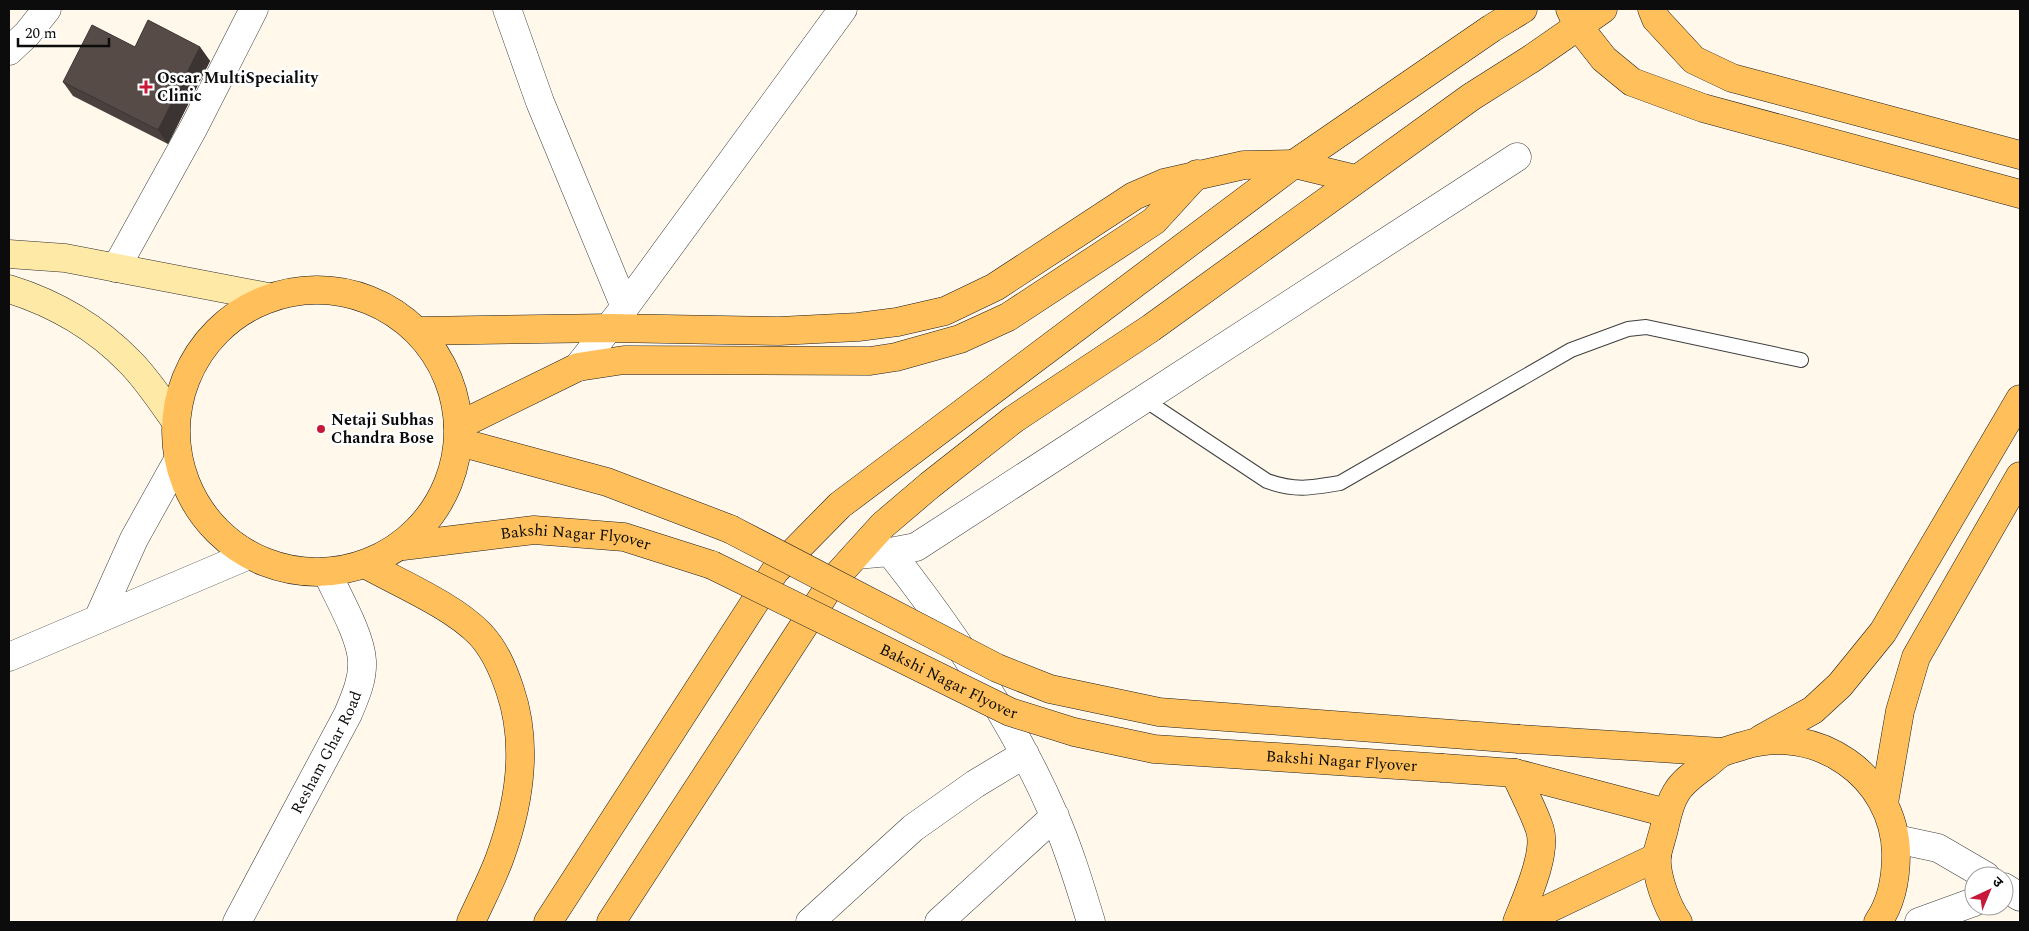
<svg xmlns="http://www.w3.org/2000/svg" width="2029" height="931" font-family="Spectral,'Noto Sans Devanagari',serif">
	<rect width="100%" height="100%" fill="#fff8eb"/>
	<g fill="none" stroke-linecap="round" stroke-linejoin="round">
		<defs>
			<path id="service" d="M1145 400 1267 481C1295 491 1311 488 1340 483L1571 350 1628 329 1646 327 1801 360"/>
			<path id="minor" d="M507 9 540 102 625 307
				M9 51 27 34 47 9
				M116 268 194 127 254 9
				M578 367 625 307 843 9
				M890 552C954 633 1013 720 1054 815 1069 849 1080 886 1091 922
				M856 555 890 552 916 547 1517 157
				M98 619 134 539 178 460
				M9 657 249 555
				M810 922 913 828 975 784 1025 754
				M939 922 1055 816"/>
			<g id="tertiary">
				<path d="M1896 839 1938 848 1986 876"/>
				<path d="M2004 887 2020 897"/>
				<path id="s1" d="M237 922 348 714C355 697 363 680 362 661 361 636 338 597 327 573"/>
				<path d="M1919 922 1974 902"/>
			</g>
			<path id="secondary" d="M9 254 65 258 268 297
				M9 289C54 303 97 328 130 362 147 379 161 401 175 420"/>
			<g id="primary">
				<path d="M1570 9 1578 26 1604 59 1632 82 1703 108 2020 194"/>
				<path d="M1652 9 1656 19 1694 60 1732 78 2020 155"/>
				<circle cx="317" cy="431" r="141"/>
				<path d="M418 331 609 328 779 331 858 327 897 322 945 311 995 287 1134 196 1164 183 1244 165 1294 164 1356 179"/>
				<path d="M458 426 578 367 624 360 870 361 896 357 960 339 1008 317 1154 221 1197 174"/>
				<path d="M459 442 607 482 730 529"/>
				<path id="s2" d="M403 546 534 530 624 537 712 565"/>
				<path d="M367 565C401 584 453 606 480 634 495 650 503 669 510 690 529 746 519 806 499 860 491 881 480 902 471 922"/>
				<path d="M1519 739 1722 752"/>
				<path d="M1761 739 1813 710 1840 685 1883 632 2020 399"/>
				<path d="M1443 768 1515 773 1667 813"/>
				<path d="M1515 773C1523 792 1534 811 1540 830 1547 854 1526 899 1517 922"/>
				<path d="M1884 803 1900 711 1916 657 2020 476"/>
				<path d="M548 922 775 571 840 505 1294 164 1492 28 1523 9"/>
				<path d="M611 922 835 578 883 525 930 485 1014 419 1151 328 1471 97 1531 59 1603 9"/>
				<path d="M1521 922 1657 857"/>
				<path d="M1678 922C1667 907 1655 874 1657 855 1659 846 1662 837 1664 829 1667 817 1669 804 1676 793 1682 782 1695 773 1706 765 1711 761 1715 757 1721 753 1727 750 1735 748 1742 746 1816 722 1895 776 1896 854 1896 878 1892 902 1878 922"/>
			</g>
		</defs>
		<use href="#service" stroke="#3f3f3f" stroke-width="16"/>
		<use href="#minor" stroke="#3f3f3f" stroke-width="29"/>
		<use href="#tertiary" stroke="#3f3f3f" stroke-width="29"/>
		<use href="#secondary" stroke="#2e2e2e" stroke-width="29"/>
		<use href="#primary" stroke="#1d1d1d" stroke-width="29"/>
		<use href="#service" stroke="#fff" stroke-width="14"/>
		<use href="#minor" stroke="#fff" stroke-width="28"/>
		<use href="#tertiary" stroke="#fff" stroke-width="28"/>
		<use href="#secondary" stroke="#ffe9a6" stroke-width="28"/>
		<use href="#primary" stroke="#ffc05b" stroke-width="28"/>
		<defs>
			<g id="primary-bridge">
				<path d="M730 529 997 668 1050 689 1159 712 1519 739"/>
				<path id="s3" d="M712 565 1010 712 1074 732 1154 749 1443 768"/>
			</g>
		</defs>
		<use href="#primary-bridge" stroke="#1d1d1d" stroke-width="29" stroke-linecap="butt"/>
		<use href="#primary-bridge" stroke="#ffc05b" stroke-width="28"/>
	</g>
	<path fill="#4a403d" d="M135 47H200L210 61 168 144 73 96 63 82Z"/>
	<path fill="#3c3432" d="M200 47 210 61 168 144 158 130Z"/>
	<path fill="#564b47" stroke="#3c3432" d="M148 20 200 47 158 130 63 82 92 25 135 47Z"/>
	<g fill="#c81839" stroke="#fff" stroke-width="2">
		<path d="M143.5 79.5h5v5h5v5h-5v5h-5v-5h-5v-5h5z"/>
		<circle cx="321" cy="429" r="5"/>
	</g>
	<g text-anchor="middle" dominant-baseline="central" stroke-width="5" stroke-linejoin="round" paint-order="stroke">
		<g font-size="16" font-weight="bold" fill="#0c0c0c" stroke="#fff" text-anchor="start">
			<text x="157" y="78">Oscar MultiSpeciality<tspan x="157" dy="18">Clinic</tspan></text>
			<text x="331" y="420">Netaji Subhas<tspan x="331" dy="18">Chandra Bose</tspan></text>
		</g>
		<g font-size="16" fill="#0c0c0c" stroke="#fff">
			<text stroke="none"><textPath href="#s2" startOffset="174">Bakshi Nagar Flyover</textPath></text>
			<text stroke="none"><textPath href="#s3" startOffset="264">Bakshi Nagar Flyover</textPath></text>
			<text stroke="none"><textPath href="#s1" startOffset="192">Resham Ghar Road</textPath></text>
			<text stroke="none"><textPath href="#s3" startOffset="669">Bakshi Nagar Flyover</textPath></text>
		</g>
	</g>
	<rect width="2029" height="931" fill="none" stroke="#0c0c0c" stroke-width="20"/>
	<g transform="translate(1989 891) rotate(44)"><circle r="24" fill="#ffffff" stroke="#9e9e9e"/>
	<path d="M0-4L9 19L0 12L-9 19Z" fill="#c81839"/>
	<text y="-8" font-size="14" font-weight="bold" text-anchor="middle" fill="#0c0c0c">उ</text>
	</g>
	<path d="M18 38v8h91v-8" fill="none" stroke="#0c0c0c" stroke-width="2.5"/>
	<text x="25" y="38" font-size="15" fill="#0c0c0c" stroke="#ffffff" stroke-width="4" paint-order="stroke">20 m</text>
</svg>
